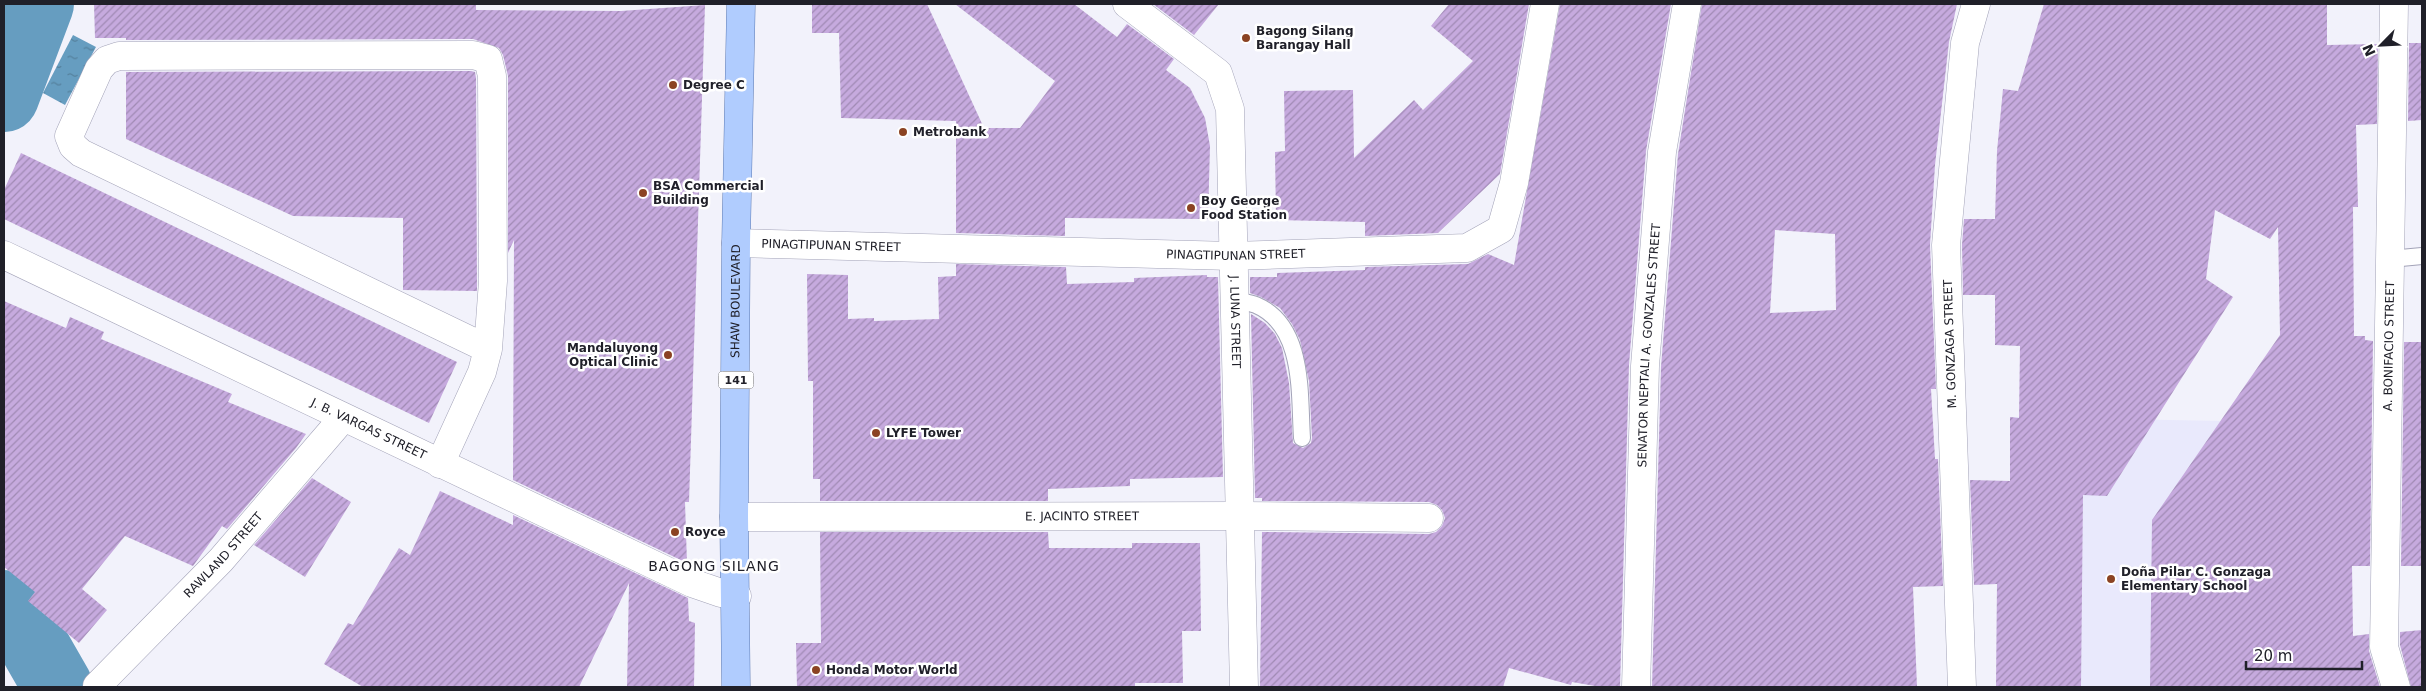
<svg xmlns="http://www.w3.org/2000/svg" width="2426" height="691" font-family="'DejaVu Sans',sans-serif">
	<defs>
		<pattern id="water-ripples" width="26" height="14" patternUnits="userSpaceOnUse" patternTransform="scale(1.25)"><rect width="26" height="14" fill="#669dc0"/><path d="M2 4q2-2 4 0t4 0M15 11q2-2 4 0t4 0" fill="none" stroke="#54809c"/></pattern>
		<pattern id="building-hatch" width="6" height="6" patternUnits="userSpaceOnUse" patternTransform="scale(1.25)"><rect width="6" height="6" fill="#c6aade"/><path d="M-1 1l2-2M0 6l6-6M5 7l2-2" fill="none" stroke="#a08ab4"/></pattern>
	</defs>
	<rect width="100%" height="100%" fill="#f2f2fb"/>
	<path fill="#e9e9fc" d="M2010 417 2224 421 2206 687H1996L1998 481H2010Z"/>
	<path fill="url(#water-ripples)" d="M73 35 96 47 65 105 43 93Z"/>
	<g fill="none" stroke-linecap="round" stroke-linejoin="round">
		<path stroke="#669dc0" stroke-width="70" d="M4 97 39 4
			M4 605 19 619 58 687"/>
	</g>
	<path fill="url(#building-hatch)" fill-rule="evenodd" d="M94 4H476V10L621 11 705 5 689 502H685L687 563 513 480 514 240 508 253V76L503 55 499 48 473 39 126 40V38H95Z
		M812 4H927L984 128H1020L1055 81 955 4H1074L1117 37 1127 24 1174 59 1166 70 1190 88 1205 118 1210 146 1208 219 1065 218V236L956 233V121L841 118 839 33H812Z
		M1153 4H1219L1194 35Z
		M1449 4H1529L1500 174 1438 233 1365 236V222L1276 220 1275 152 1285 151 1284 91 1353 90 1354 158 1414 100 1423 110 1473 61 1431 26Z
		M1560 4H1671L1646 151 1629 365 1620 687H1601L1572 682 1571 685 1509 668 1503 687H1260L1262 532 1429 534 1436 532 1442 526 1445 518 1442 510 1437 505 1429 502 1262 501V498H1255L1251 314 1265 323 1275 334 1282 348 1289 383 1293 443 1303 448 1311 443 1312 438 1309 381 1300 340 1292 324 1280 308 1261 297 1250 293V277H1277V273L1365 270V267L1468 264 1488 254 1514 265Z
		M1702 4H1957L1949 42 1935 165 1930 245 1936 389H1931L1935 459H1938L1943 586 1913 587 1917 687H1652L1661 367 1678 154ZM1775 230 1835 234 1836 310 1770 313Z
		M2044 4H2327V45L2378 44 2377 124 2356 125 2358 207H2353L2354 336H2365V340L2373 341 2370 566H2352L2353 636 2369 634V651L2380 687H2150L2152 520 2280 335 2278 227 2270 239 2215 210 2206 279 2233 297 2107 496 2083 495 2081 687H1996L1997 584 1974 585 1970 480 2010 481V417L2019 418 2020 346 1995 345V295H1963L1962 245 1964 219H1995L1997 151 2003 89 2018 91Z
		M2409 43H2422V120L2408 121Z
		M471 71 475 72 476 78 477 291 403 290V218L293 216 126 139V72Z
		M21 153 457 362 429 423 4 219V190Z
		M956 264 1066 267 1067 284 1134 282V278L1207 275V277H1218L1223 477 1130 479V486L1048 489V501H820V479H813V381H808L807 274 848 275V319L874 318V321L939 319 938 277 956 276Z
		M4 301 66 328 70 317 104 332 101 339 232 394 228 402 306 434 296 448 227 529 222 526 193 566 125 536 82 589 107 610 79 643 28 601 35 592 4 567Z
		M2404 342H2422V566H2401Z
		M312 478 351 502 305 577 254 545Z
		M440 491 513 525V515L688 598 689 621 695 623 694 687H627L629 583 579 687H363L324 664 348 623 353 625 399 548 410 555Z
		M820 532H1048L1049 548H1132V543H1200L1201 631H1182L1183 683H1135V687H797L796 643H821Z
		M2422 630V687H2411L2400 645V632Z"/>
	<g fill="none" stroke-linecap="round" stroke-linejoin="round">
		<defs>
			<path id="lane" d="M2390 259 2422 256
				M1233 300C1240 302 1249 302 1256 305 1305 326 1299 394 1302 438"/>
			<g id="street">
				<path id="s1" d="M1127 4 1218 73 1230 109 1244 687"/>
				<path d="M2394 4 2384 647 2396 687"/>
				<path id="s2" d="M736 243 1232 256 1467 248 1501 229 1514 183 1545 4"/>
				<path d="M440 464 482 372 488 349 493 281 492 76 488 59 473 55 119 56 107 60 99 69 69 136 73 146 81 153 488 349"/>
				<path id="s3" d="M734 517 1240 516 1429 518"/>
				<path id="s4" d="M97 686 221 560 343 418"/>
				<path id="s5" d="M1636 687 1645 366 1662 152 1687 4"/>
				<path d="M1962 687 1946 245 1965 43 1976 4"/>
			</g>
			<g id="secondary">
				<path id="s6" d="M4 255 692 583 721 593 737 596"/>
			</g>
			<g id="primary">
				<path id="s7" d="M736 687 734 517 736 243 741 4"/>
			</g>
		</defs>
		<use href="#lane" stroke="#a3a3b8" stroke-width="18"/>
		<use href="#street" stroke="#a3a3b8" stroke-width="29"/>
		<use href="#secondary" stroke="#a3a3b8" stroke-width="29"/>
		<use href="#primary" stroke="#5c7ab3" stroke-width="29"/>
		<use href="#lane" stroke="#fff" stroke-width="16"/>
		<use href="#street" stroke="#fff" stroke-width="28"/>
		<use href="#secondary" stroke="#fff" stroke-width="28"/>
		<use href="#primary" stroke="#b0ccfe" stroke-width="28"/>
	</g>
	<g fill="#8b4323" stroke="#fff" stroke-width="2">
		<circle cx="1246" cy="38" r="5"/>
		<circle cx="673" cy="85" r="5"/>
		<circle cx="903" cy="132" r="5"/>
		<circle cx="643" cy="193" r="5"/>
		<circle cx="1191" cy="208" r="5"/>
		<circle cx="668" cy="355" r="5"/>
		<circle cx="876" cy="433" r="5"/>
		<circle cx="675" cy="532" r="5"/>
		<circle cx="2111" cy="579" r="5"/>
		<circle cx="816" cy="670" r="5"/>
	</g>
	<g text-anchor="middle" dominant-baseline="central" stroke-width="5" stroke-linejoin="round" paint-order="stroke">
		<rect fill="#fff" stroke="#636369" stroke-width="1" x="718.5" y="371.5" width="35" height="17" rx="4"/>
		<g font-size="11" font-weight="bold" fill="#202029">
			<text x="736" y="380">141</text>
		</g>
		<g font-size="12" font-weight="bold" fill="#202029" stroke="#fff" text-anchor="start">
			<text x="1256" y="31">Bagong Silang<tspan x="1256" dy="14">Barangay Hall</tspan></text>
			<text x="683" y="85">Degree C</text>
			<text x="913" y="132">Metrobank</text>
			<text x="653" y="186">BSA Commercial<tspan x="653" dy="14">Building</tspan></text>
			<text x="1201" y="201">Boy George<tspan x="1201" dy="14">Food Station</tspan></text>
			<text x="658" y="348" text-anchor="end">Mandaluyong<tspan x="658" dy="14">Optical Clinic</tspan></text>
			<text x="886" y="433">LYFE Tower</text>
			<text x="685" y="532">Royce</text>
			<text x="2121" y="572">Doña Pilar C. Gonzaga<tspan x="2121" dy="14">Elementary School</tspan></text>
			<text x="826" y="670">Honda Motor World</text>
		</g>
		<g font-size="12" fill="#202029" stroke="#fff">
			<text stroke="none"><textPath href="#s2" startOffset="95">PINAGTIPUNAN STREET</textPath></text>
			<text stroke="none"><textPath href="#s2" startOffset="500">PINAGTIPUNAN STREET</textPath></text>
			<text stroke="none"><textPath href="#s7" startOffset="386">SHAW BOULEVARD</textPath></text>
			<text stroke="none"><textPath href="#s1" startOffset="365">J. LUNA STREET</textPath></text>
			<text stroke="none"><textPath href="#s5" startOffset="342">SENATOR NEPTALI A. GONZALES STREET</textPath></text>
			<text transform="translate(1950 344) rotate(-92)">M. GONZAGA STREET</text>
			<text transform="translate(2389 346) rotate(-89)">A. BONIFACIO STREET</text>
			<text stroke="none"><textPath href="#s6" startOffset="404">J. B. VARGAS STREET</textPath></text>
			<text stroke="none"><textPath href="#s3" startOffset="348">E. JACINTO STREET</textPath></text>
			<text stroke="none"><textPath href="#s4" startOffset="182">RAWLAND STREET</textPath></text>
		</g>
		<g font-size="14" letter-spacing="1" fill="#202029" stroke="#fff">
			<text x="714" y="566">BAGONG SILANG</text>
		</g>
	</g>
	<rect width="2426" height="691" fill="none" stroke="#202029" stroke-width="10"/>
	<g transform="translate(2381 45) rotate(246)" stroke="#ffffff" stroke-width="4" paint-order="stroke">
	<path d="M0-4L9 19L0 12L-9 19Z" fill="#202029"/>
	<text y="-8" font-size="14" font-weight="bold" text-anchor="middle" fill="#202029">N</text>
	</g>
	<path d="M2246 661v8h116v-8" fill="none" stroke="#202029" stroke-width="2.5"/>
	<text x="2254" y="661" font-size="15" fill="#202029" stroke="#ffffff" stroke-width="4" paint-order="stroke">20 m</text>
</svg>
